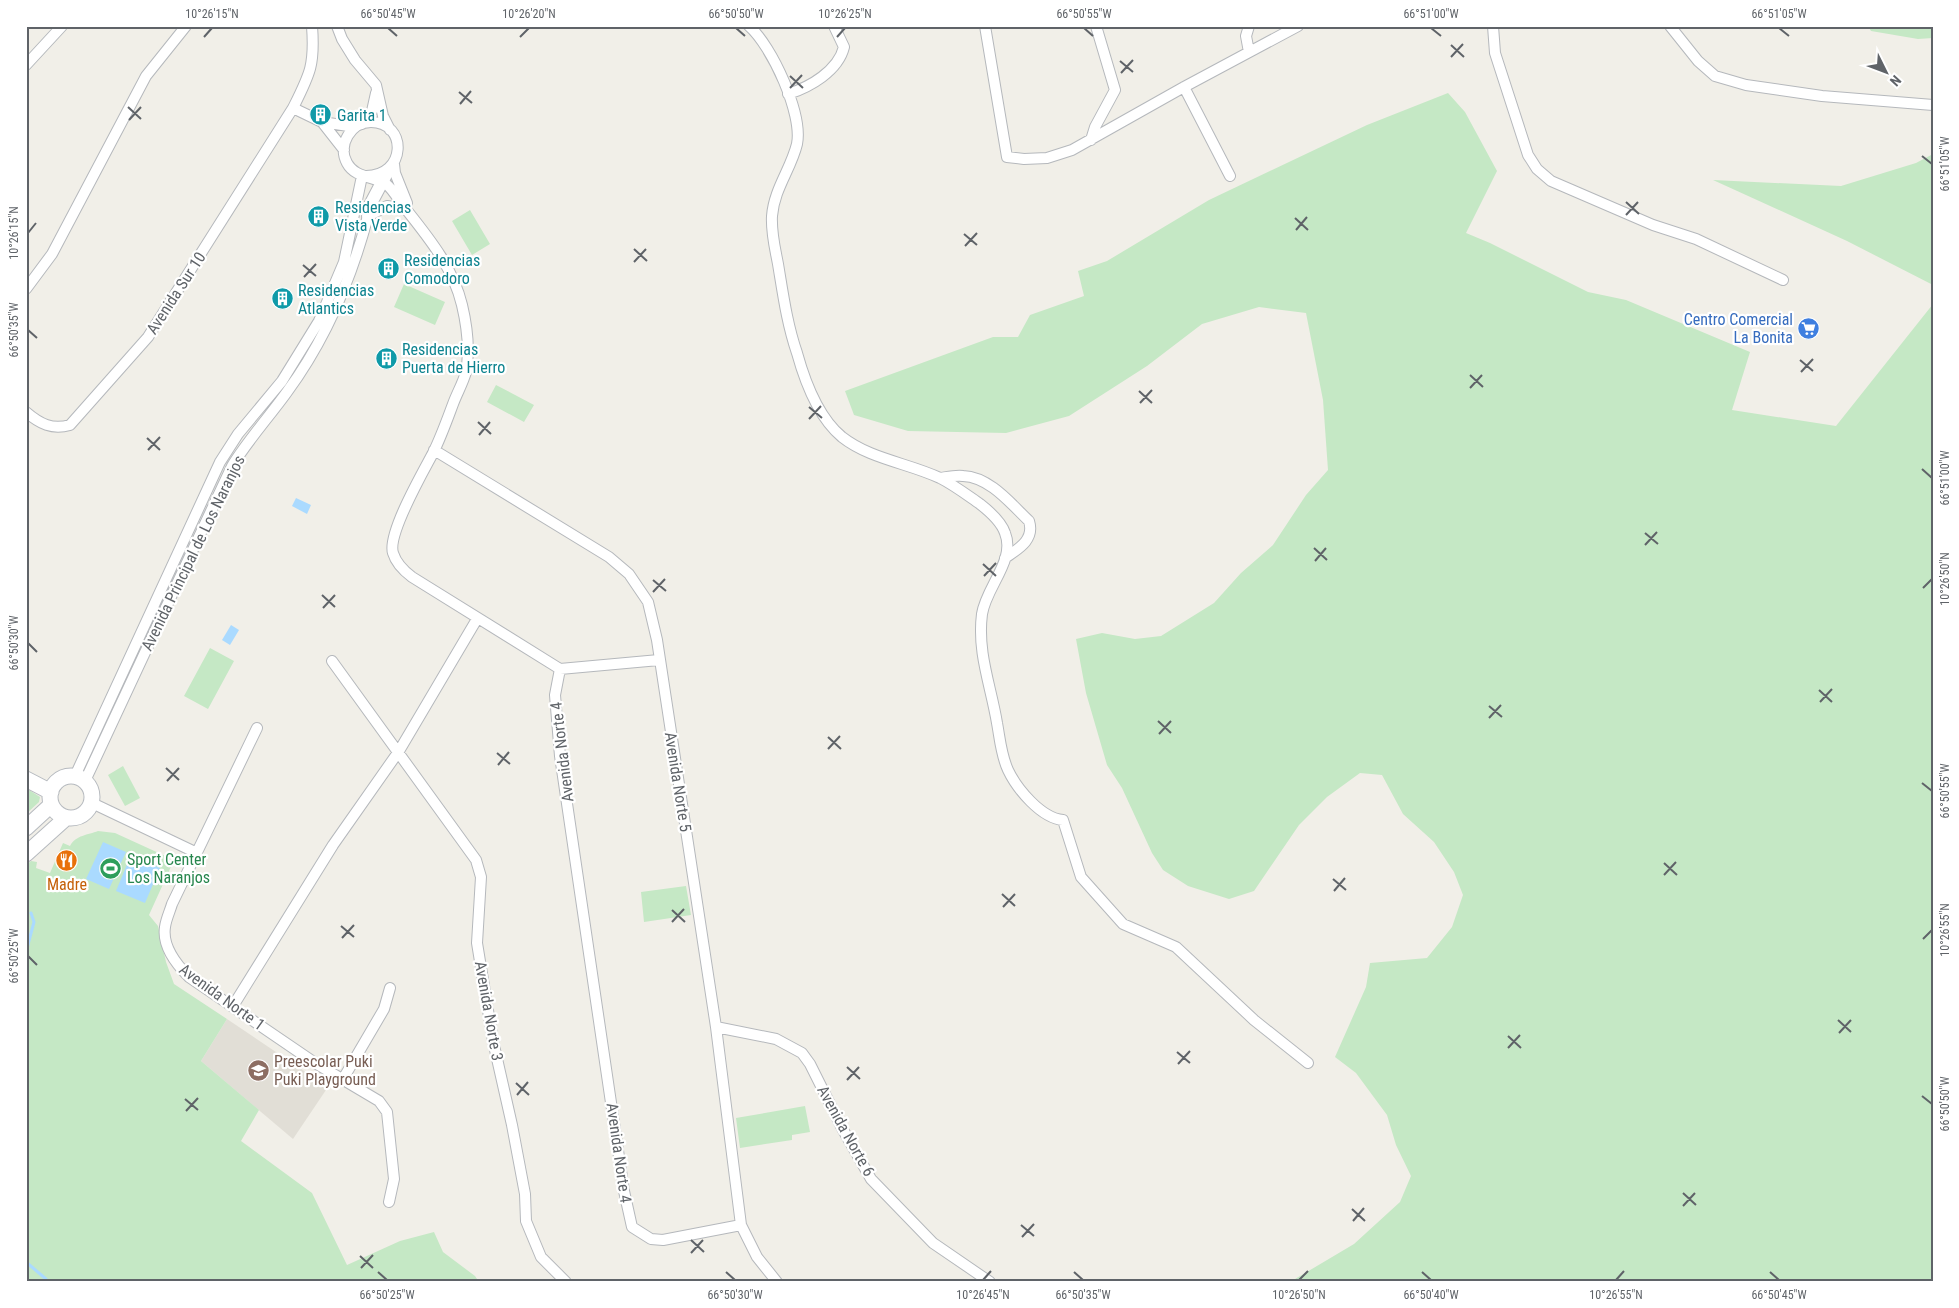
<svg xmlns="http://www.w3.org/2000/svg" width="1959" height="1308" font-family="'Roboto Condensed',sans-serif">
	<rect width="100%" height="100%" fill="#f1efe8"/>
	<path fill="#e1ded6" d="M227 1019 328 1087 293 1139 201 1061Z"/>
	<path fill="#c5e8c5" d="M1868 26H1933V38L1918 39 1871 31Z
		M1448 93 1465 112 1497 171 1466 233 1490 243 1588 292 1626 300 1750 352 1732 410 1836 426 1933 304V1282H1290L1354 1244 1400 1202 1411 1176 1396 1145 1387 1115 1356 1073 1335 1057 1366 987 1370 963 1427 958 1452 927 1463 895 1454 872 1434 842 1403 814 1382 775 1360 773 1327 797 1299 825 1254 891 1229 899 1188 886 1163 870 1152 853 1122 788 1107 765 1086 693 1076 639 1102 633 1135 639 1161 636 1214 603 1241 573 1273 545 1306 495 1328 470 1323 400 1306 313 1259 307 1202 324 1147 366 1069 416 1006 433 908 431 854 415 845 391 993 337H1018L1030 315 1084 296 1078 271 1107 261 1209 200 1367 125Z
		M1933 154V285L1847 241 1713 180 1841 186 1916 163Z
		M470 210 490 244 472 255 452 221Z
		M404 284 445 302 435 325 394 307Z
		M496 385 534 405 524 422 487 402Z
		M210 648 234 661 208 709 184 696Z
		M123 766 140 798 125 806 108 775Z
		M26 788 40 797 39 802 26 814Z
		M98 831 115 833 174 860 149 915 158 926 166 962 174 984 227 1019 201 1061 259 1110 241 1141 312 1193 347 1265 400 1241 434 1232 443 1252 475 1276 479 1282H26V865L31 861 37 862 36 868 50 873 63 843 70 846C76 835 88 835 98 831Z
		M686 886 691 915 644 922 641 892Z
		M805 1106 810 1132 792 1135V1140L740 1148 736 1118Z"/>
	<path fill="#aadaff" d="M296 498 311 505 307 514 292 506Z
		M231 625 239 630 230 645 222 640Z
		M103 842 126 852 109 889 86 879Z
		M131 855 160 868 145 903 116 891Z"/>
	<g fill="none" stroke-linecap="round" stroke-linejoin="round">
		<path stroke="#aadaff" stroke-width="3" d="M26 952 34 922 31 913
			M26 1262 46 1279V1282"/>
		<defs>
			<path id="minor" d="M337 26 342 39 355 60 376 85 383 116 390 130
				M749 26C772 46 803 114 797 144 791 169 774 189 772 216 771 233 775 248 778 264 783 294 787 324 797 353 805 382 819 418 842 437 870 459 908 463 940 478 954 485 967 495 980 504 989 511 1001 521 1005 533 1016 560 986 587 982 614 977 653 991 686 997 723 1000 739 1001 755 1008 770 1017 789 1041 818 1063 820L1081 877 1123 924 1176 947 1254 1020 1308 1063
				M985 26 1007 157 1024 159 1047 158 1072 150 1184 87 1298 26
				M1249 26 1246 36 1249 52
				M1493 26 1495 53 1528 155 1537 169 1551 181 1653 225 1696 239 1783 280
				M1670 26 1698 61 1715 76 1746 85 1822 96 1933 105
				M26 65 62 26
				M1184 87 1230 176
				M788 94C810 87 838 71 844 47L834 26
				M293 108 322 122 355 127
				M322 122 344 150
				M362 124 372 111 376 93
				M1091 140 1095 127 1115 90 1096 26
				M394 164 395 173 407 203 406 208
				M365 176C407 177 408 122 371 122 351 122 337 145 347 163 355 178 373 176 386 184 393 189 399 201 405 208 428 237 453 267 462 305 467 326 470 350 466 372 463 383 457 393 453 404 447 420 441 437 433 453 423 472 387 534 393 553 396 563 404 571 412 577L560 669 555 695 560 756 624 1191 632 1227 651 1239 663 1240 741 1225
				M26 289 52 254 146 76 186 26
				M26 412C40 424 52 430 70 425L148 337 293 108C310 74 315 65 312 26
				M434 450 609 557 629 574 648 602 657 640 716 1027 741 1225 757 1257 777 1282
				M940 478C947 477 956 475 963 476 990 477 1011 504 1029 521 1035 540 1018 549 1005 558
				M332 661 476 860 481 877 477 943 493 1041 512 1125 525 1194 526 1221 541 1257 566 1282
				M560 669 659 660
				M257 728 172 904C170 911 166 919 165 927 162 946 176 964 189 977L315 1063 379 1101 387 1112 394 1179 389 1202
				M75 776 220 462 238 434 282 381 319 321 344 262 362 176
				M85 781 232 466C248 440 269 417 287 392 326 339 351 280 368 216L387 206 406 209
				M92 803 197 853
				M233 1006 333 845 399 751 477 619
				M716 1027 776 1039 802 1053 810 1064 842 1128 871 1179 933 1243 990 1282
				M343 1079 384 1009 390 988"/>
			<path id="tertiary" d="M368 216 370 205 388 171"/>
			<path id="secondary" d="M50 797a21 21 0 1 1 42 0a21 21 0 1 1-42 0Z
				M26 779 51 792
				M26 828 51 805
				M26 854 66 818"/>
		</defs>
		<use href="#minor" stroke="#b5b8bc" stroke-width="12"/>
		<use href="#tertiary" stroke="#b5b8bc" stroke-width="14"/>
		<use href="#secondary" stroke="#b6babf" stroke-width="17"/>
		<use href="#minor" stroke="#fff" stroke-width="10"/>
		<use href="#tertiary" stroke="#fff" stroke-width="12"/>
		<use href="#secondary" stroke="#fff" stroke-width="15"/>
	</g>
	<path fill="none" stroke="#5f6368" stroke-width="2" d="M388 28 397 36M736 28 745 36M1084 28 1093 36M1431 28 1441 36M1779 28 1789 36M204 37 212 28M520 37 529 28M837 37 845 28M1451 45 1464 57M1451 57 1463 44M1120 61 1133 72M1121 73 1133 60M790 76 803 88M790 88 802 75M459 92 472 103M460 104 471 91M128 107 141 119M129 120 141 107M1922 156 1932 164M1626 202 1639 214M1626 215 1638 202M1295 218 1308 230M1296 230 1307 217M28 233 36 223M964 234 977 245M965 246 977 233M634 249 647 261M634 262 646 249M303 265 316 276M304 277 316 264M28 330 37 338M1800 360 1813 371M1801 372 1813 359M1470 375 1483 387M1470 388 1482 375M1139 391 1152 403M1140 403 1152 390M809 407 822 418M809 419 821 406M478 422 491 434M479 435 490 422M147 438 160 450M148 450 160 437M1922 469 1932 478M1645 533 1658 544M1645 545 1657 532M1314 548 1327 560M1315 561 1326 548M983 564 996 576M984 576 996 563M653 580 666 591M1923 588 1932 579M653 592 665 579M322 595 335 607M323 608 335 595M28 643 37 652M1819 690 1832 702M1820 702 1832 689M1489 706 1502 717M1489 718 1501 705M1158 721 1171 733M1159 734 1171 721M828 737 841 749M828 749 840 736M497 753 510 764M498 765 509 752M166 768 179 780M167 781 179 768M1922 783 1932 791M1664 863 1677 875M1664 875 1676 862M1333 879 1346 890M1334 891 1345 878M1002 894 1015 906M1003 907 1015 894M672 910 685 922M672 922 684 909M341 926 354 937M342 938 354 925M1923 939 1932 930M28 956 37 965M1838 1020 1851 1032M1839 1033 1851 1020M1508 1036 1521 1048M1508 1048 1520 1035M1177 1052 1190 1063M1178 1064 1190 1051M847 1067 860 1079M847 1080 859 1067M516 1083 529 1095M517 1095 528 1082M1922 1096 1932 1104M185 1099 198 1110M186 1111 198 1098M1683 1193 1696 1205M1683 1206 1695 1193M1352 1209 1365 1221M1353 1221 1364 1208M1021 1225 1034 1236M1022 1237 1034 1224M691 1240 704 1252M691 1253 703 1240M360 1256 373 1268M361 1268 373 1255M378 1272 387 1280M726 1272 735 1280M1074 1272 1083 1280M1422 1272 1431 1280M1770 1272 1779 1280M983 1280 991 1271M1299 1280 1308 1271M1616 1280 1624 1271"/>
	<defs>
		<symbol id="building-disc" viewBox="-11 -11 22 22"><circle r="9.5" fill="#0f9aa8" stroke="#fff"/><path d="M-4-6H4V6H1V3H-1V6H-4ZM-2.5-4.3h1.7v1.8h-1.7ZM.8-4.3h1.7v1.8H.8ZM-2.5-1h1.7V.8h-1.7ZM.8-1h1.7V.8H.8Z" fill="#fff"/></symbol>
		<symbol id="supermarket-disc" viewBox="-11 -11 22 22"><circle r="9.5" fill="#3f7fe0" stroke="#fff"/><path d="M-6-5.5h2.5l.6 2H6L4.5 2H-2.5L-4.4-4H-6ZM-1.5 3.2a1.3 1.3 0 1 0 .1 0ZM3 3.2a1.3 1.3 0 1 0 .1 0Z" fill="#fff"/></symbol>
		<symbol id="restaurant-disc" viewBox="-11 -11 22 22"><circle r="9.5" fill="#e8710a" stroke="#fff"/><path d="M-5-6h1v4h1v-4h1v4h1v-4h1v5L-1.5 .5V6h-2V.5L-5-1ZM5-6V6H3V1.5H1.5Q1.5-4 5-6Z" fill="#fff"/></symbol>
		<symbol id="stadium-disc" viewBox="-11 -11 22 22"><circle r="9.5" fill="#2e9e5b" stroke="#fff"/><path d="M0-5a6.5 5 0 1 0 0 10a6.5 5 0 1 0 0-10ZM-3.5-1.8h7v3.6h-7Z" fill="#fff"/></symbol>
		<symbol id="school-disc" viewBox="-11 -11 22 22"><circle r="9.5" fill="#8d6e63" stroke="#fff"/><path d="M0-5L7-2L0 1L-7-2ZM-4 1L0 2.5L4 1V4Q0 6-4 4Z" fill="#fff"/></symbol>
	</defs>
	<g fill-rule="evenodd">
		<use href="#building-disc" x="308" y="102" width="25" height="25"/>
		<use href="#building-disc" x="306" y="204" width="25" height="25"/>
		<use href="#building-disc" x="376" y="256" width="25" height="25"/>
		<use href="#building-disc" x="270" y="286" width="25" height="25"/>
		<use href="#supermarket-disc" x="1796" y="316" width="25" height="25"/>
		<use href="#building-disc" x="374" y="346" width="25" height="25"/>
		<use href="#restaurant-disc" x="54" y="848" width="25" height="25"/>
		<use href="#stadium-disc" x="98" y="856" width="25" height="25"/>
		<use href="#school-disc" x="246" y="1058" width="25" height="25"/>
	</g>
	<g text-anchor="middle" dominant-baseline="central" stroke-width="4.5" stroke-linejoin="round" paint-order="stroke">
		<g font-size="16" fill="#0d838f" stroke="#fff" text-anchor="start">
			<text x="337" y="115">Garita 1</text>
			<text x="335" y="207">Residencias<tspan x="335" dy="18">Vista Verde</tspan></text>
			<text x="404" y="260">Residencias<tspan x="404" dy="18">Comodoro</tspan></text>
			<text x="298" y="290">Residencias<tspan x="298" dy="18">Atlantics</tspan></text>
			<text x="402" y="349">Residencias<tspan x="402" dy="18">Puerta de Hierro</tspan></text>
		</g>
		<g font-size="16" fill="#5f6368" stroke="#fff">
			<text transform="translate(176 293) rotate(-57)">Avenida Sur 10</text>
			<text transform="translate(193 553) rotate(-64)">Avenida Principal de Los Naranjos</text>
			<text transform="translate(562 752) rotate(-97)">Avenida Norte 4</text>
			<text transform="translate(678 782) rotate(81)">Avenida Norte 5</text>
			<text transform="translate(222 997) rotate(36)">Avenida Norte 1</text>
			<text transform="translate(489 1011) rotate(80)">Avenida Norte 3</text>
			<text transform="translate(846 1131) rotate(61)">Avenida Norte 6</text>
			<text transform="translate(619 1153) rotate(82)">Avenida Norte 4</text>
		</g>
		<g font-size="16" fill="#366cbe" stroke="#fff" text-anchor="end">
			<text x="1793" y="319">Centro Comercial<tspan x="1793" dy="18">La Bonita</tspan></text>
		</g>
		<g font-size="16" fill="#27864d" stroke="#fff" text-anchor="start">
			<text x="127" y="859">Sport Center<tspan x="127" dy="18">Los Naranjos</tspan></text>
		</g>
		<g font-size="16" fill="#c56008" stroke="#fff">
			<text x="67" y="884">Madre</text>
		</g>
		<g font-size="16" fill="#785e54" stroke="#fff" text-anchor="start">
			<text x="274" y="1061">Preescolar Puki<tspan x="274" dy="18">Puki Playground</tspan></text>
		</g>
	</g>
	<rect width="1959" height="1308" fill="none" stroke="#ffffff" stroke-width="55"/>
	<g transform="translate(1886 72) rotate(132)" stroke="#ffffff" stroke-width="4" paint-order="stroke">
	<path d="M0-4L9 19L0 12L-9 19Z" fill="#5f6368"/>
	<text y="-8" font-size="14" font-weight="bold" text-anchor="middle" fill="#5f6368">N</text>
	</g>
	<rect x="28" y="28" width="1904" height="1252" fill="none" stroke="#5f6368" stroke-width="2"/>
	<g font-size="12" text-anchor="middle" fill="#5f6368">
		<text x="212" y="18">10°26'15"N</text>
		<text x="388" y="18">66°50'45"W</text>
		<text x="529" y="18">10°26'20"N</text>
		<text x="736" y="18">66°50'50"W</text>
		<text x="845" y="18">10°26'25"N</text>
		<text x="1084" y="18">66°50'55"W</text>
		<text x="1431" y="18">66°51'00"W</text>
		<text x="1779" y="18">66°51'05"W</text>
		<text transform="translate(1945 164) rotate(-90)" y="4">66°51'05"W</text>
		<text transform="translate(14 233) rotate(-90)" y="4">10°26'15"N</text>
		<text transform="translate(14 330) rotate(-90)" y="4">66°50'35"W</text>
		<text transform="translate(1945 478) rotate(-90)" y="4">66°51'00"W</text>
		<text transform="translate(1945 579) rotate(-90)" y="4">10°26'50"N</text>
		<text transform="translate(14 643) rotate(-90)" y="4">66°50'30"W</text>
		<text transform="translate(1945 791) rotate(-90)" y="4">66°50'55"W</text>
		<text transform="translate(1945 930) rotate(-90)" y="4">10°26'55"N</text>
		<text transform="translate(14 956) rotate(-90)" y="4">66°50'25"W</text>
		<text transform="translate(1945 1104) rotate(-90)" y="4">66°50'50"W</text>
		<text x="387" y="1299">66°50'25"W</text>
		<text x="735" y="1299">66°50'30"W</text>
		<text x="983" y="1299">10°26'45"N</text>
		<text x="1083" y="1299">66°50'35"W</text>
		<text x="1299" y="1299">10°26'50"N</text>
		<text x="1431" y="1299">66°50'40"W</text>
		<text x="1616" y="1299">10°26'55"N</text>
		<text x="1779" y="1299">66°50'45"W</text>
	</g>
</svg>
